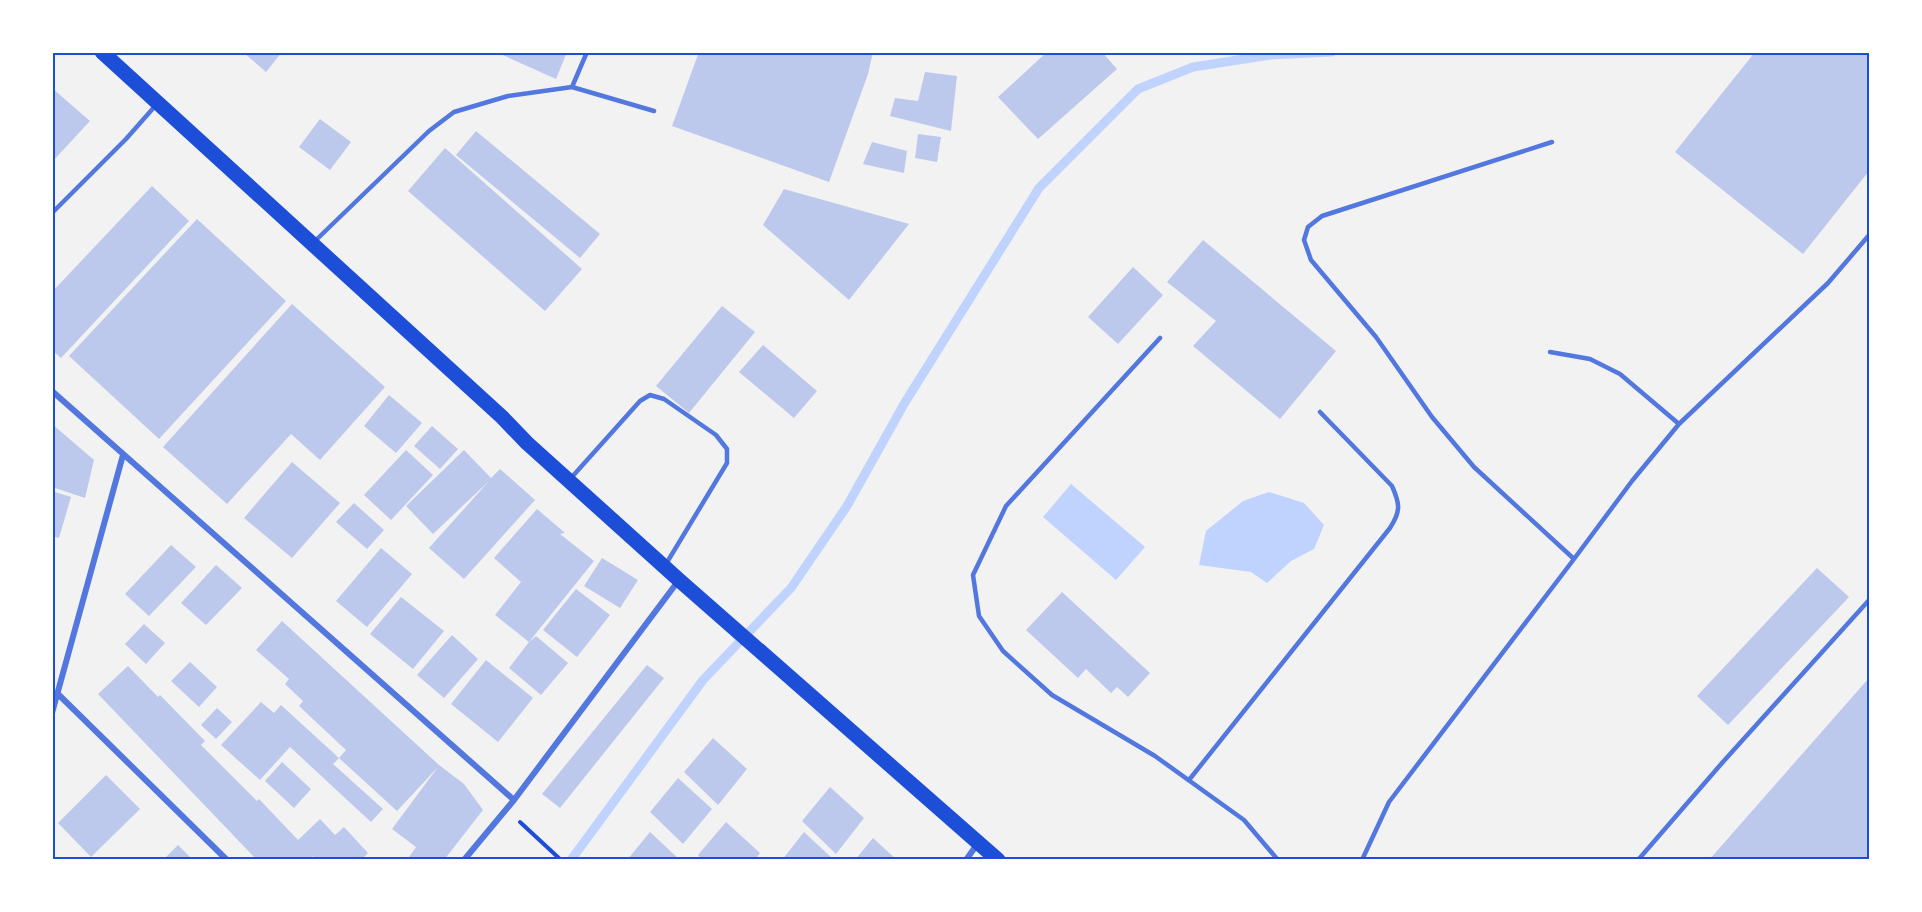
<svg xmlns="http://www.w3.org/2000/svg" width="1922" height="912" font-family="'PT Sans',sans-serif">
	<rect width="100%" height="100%" fill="#f2f2f2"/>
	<path fill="#bfd3fe" d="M1071 484 1145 547 1116 580 1043 517Z
		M1269 492 1304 503 1324 525 1314 549 1291 561 1267 583 1251 572 1199 565 1206 531 1243 501Z"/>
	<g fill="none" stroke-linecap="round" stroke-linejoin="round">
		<path stroke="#bfd3fe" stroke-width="9" d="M571 860 703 680 791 588 847 506 904 404 1039 188 1138 89 1193 67 1270 55 1332 52"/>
	</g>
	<path fill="#bdc9ec" d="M243 52H282L266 72Z
		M496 52H567L556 79Z
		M699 52H873L868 74 829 182 672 126Z
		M1047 52H1102L1117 69 1038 139 998 97Z
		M1755 52H1869V171L1803 254 1675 152Z
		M925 72 957 76 951 131 890 116 895 98 918 101Z
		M52 88 90 121 52 162Z
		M320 119 351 142 330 170 299 147Z
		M476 131 600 234 580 258 456 155Z
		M918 134 941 137 937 162 915 158Z
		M872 142 907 151 904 173 863 164Z
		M445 148 582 269 545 311 408 191Z
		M152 186 189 221 61 358 52 350V292Z
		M784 189 909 224 849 300 763 225Z
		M197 219 286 301 159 439 69 356Z
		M1203 240 1336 351 1280 419 1193 346 1216 321 1167 282Z
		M1133 267 1163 295 1118 344 1088 317Z
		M292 304 385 387 320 460 291 434 227 504 163 447Z
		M722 306 755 332 689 413 656 386Z
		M763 345 817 391 794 418 739 372Z
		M389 395 422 423 396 453 364 426Z
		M52 424 94 460 85 498 52 487Z
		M432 426 458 449 440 469 414 446Z
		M406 450 433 475 391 520 364 495Z
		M464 450 491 478 500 469 535 500 464 579 429 548 489 481 433 534 406 506Z
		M292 462 340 503 292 558 244 518Z
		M52 491 71 497 59 538 52 536Z
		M354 503 384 530 367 549 336 522Z
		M537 509 565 533 560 534 594 561 529 642 495 615 521 582 494 558Z
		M171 545 196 567 149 616 125 594Z
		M381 548 412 574 367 627 336 601Z
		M602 558 638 580 620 608 584 586Z
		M216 565 242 588 206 625 181 603Z
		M1817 568 1849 597 1728 725 1697 696Z
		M576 589 610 615 577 657 543 630Z
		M1062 592 1150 673 1128 697 1117 687 1111 693 1086 669 1078 678 1026 630Z
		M401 597 444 631 413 669 370 634Z
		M282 621 439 765 464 784 483 810 444 860H407L416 847 392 829 438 767 397 811 339 758 346 750 299 706 303 701 285 684 289 679 256 650Z
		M144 624 165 643 146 664 125 644Z
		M452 635 478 659 444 698 417 675Z
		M536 636 568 663 541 695 509 668 529 642Z
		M486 660 533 698 498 742 451 704Z
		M190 662 217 687 199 707 171 681Z
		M647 665 664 678 560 808 542 794Z
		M128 666 158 697 160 695 205 741 201 745 257 801 259 799 298 840 320 819 335 835 344 827 368 853 361 860H316L313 856 310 860H257L98 694Z
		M1869 678V860H1709Z
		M261 702 274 713 281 705 339 758 333 764 383 809 371 822 290 747 260 780 221 745Z
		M217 708 232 722 216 739 201 725Z
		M713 738 747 769 718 805 684 772Z
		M282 762 311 789 294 808 265 781Z
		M106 775 140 809 91 857 58 823Z
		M678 778 712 809 683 844 650 812Z
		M830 787 864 818 836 854 802 821Z
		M726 822 760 853 755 860H702L698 855Z
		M650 832 680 860H627Z
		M804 832 834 860H782Z
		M873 838 897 860H855Z
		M178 845 193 860H163Z"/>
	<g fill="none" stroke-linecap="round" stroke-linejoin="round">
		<path stroke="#1d4ed8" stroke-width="4" d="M520 822 561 860"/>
		<path stroke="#5277de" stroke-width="4.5" d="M572 87 654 111
			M52 213 126 139 156 105
			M315 241 429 131 454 112 508 96 572 87 587 52
			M1160 338 1006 506 973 575 979 616 1003 651 1052 695 1155 756 1244 820 1278 860
			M1550 352 1590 359 1620 374 1679 424
			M571 478 640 401 650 395 664 399 716 435 727 449V463L666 564
			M1574 559 1632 481 1679 424 1828 283 1870 234
			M1189 780 1390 528C1401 511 1400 504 1392 486L1320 412
			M1362 860 1389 802 1574 559 1474 467 1432 417 1376 337 1311 260 1304 240 1308 227 1322 216 1552 142
			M1638 860 1722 763 1870 599"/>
		<path stroke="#5277de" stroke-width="6" d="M52 391 514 800
			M58 694 227 860
			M52 713 123 455
			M464 860 514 800 679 580
			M966 860 978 843"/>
		<path stroke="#1d4ed8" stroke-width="15" d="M102 52 502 417 527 443 679 580 998 860"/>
	</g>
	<rect width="1922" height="912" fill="none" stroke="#ffffff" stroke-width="108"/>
	<rect x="54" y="54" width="1814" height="804" fill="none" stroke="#1d4ed8" stroke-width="2"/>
</svg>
